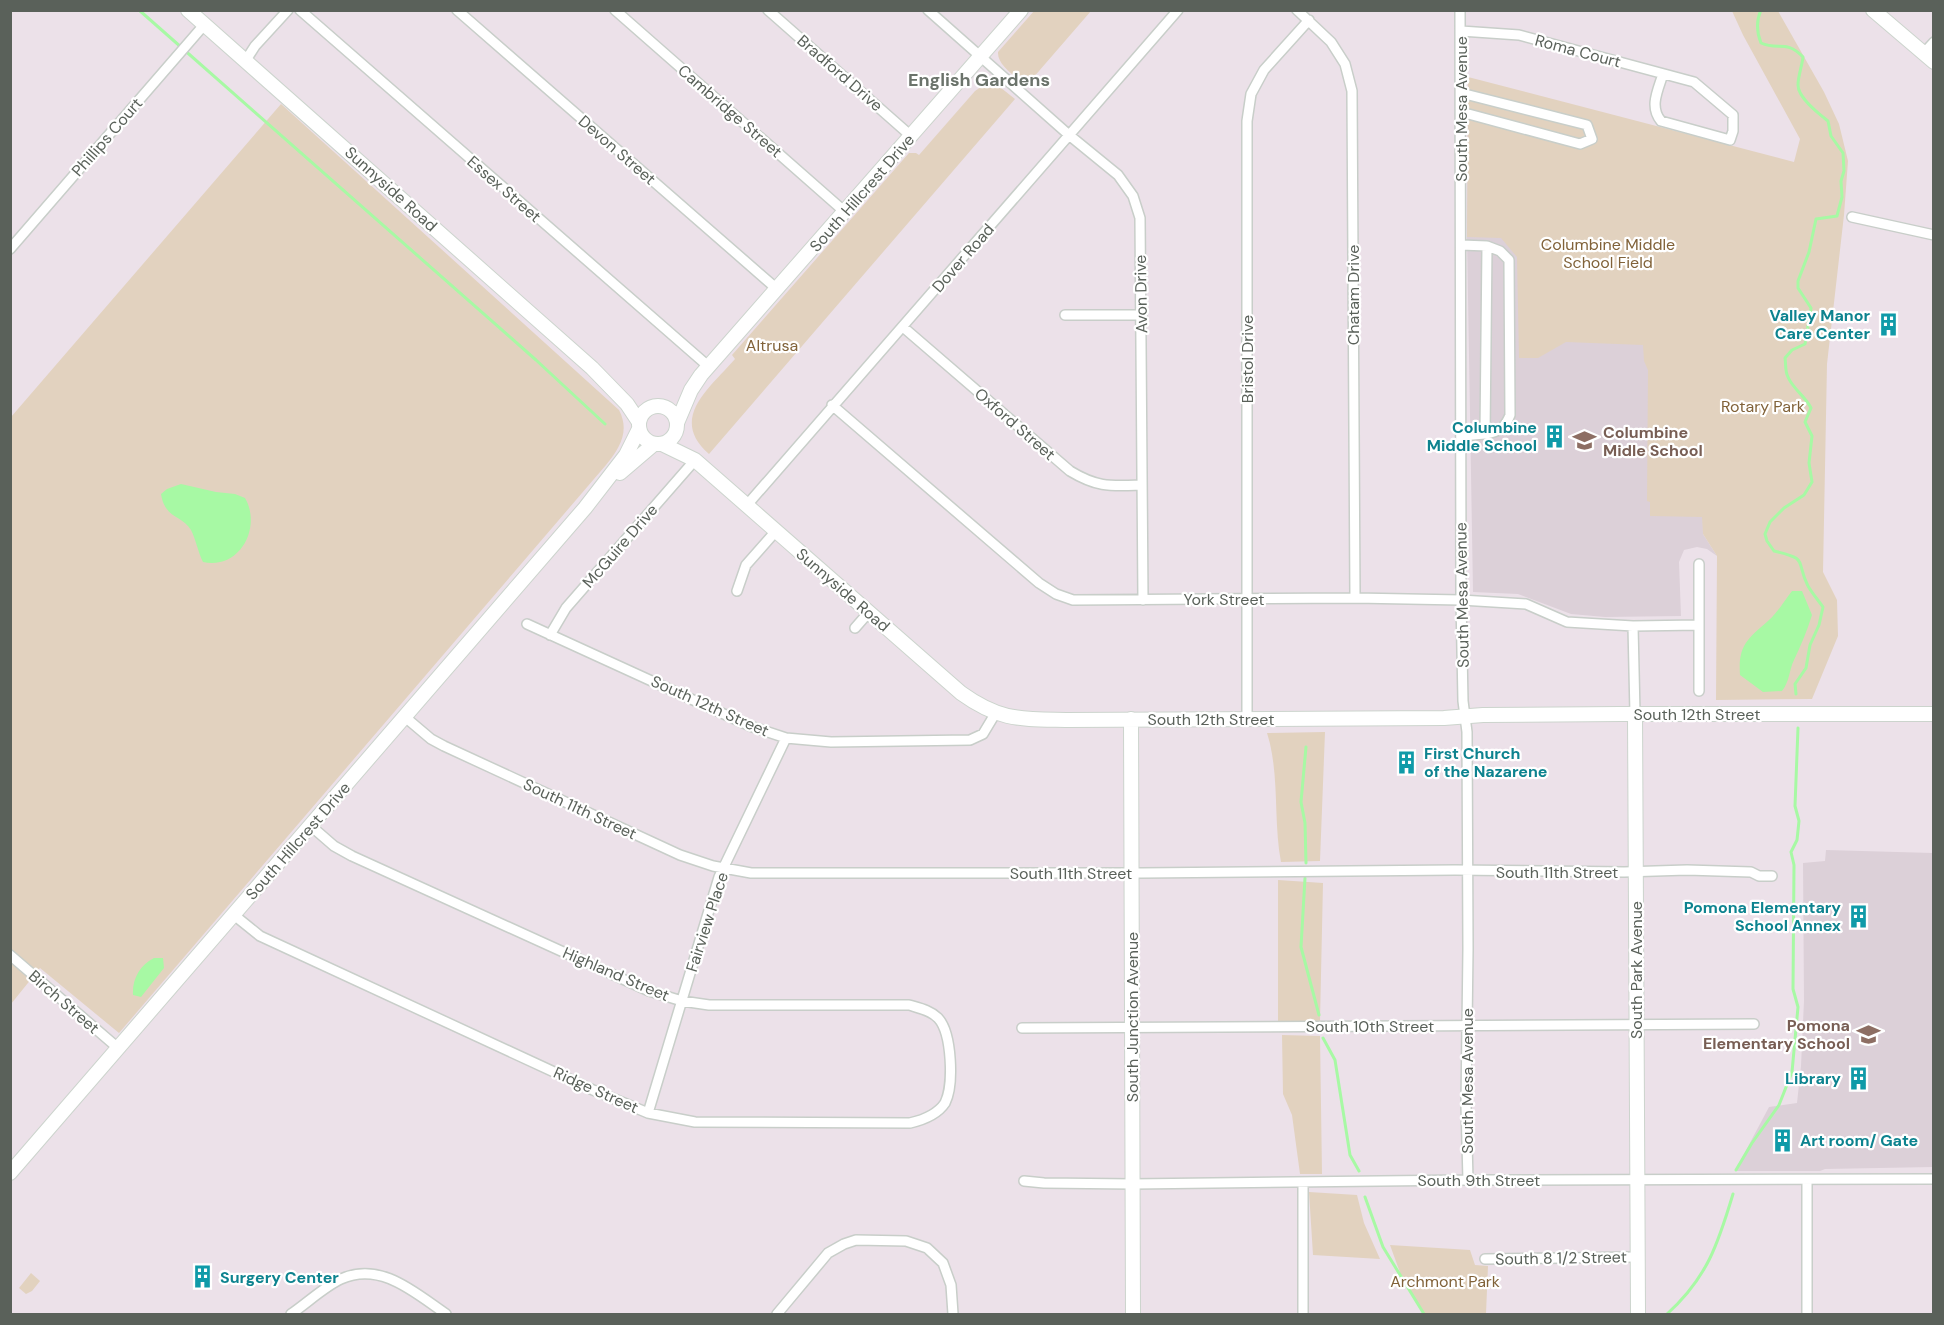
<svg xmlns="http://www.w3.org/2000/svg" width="1944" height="1325" font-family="'DM Sans',sans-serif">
	<rect width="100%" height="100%" fill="#ece1e9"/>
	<path fill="#dcd0d8" d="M1468 126 1700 184 1703 534 1717 556 1707 549 1697 547 1684 550 1679 562 1681 616 1605 617 1571 614 1518 594 1473 592 1467 237Z
		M1826 850 1933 853V1167L1825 1169 1820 1171H1735L1769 1107 1797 1103 1801 1066 1804 1001 1803 863 1825 861Z"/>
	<path fill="#e2d2bf" d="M1034 11H1091L1026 86C1017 77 997 66 998 52Z
		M1732 11H1778L1824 92 1839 124 1848 161 1844 215 1827 364 1823 572 1837 600 1838 636 1812 699 1716 700 1717 556 1703 534 1702 517 1650 516V502L1647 501 1648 370 1644 361 1643 345 1566 342 1538 358H1519L1517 257 1501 238 1467 237 1468 77 1794 162 1800 139 1743 35Z
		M991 80 1015 99 709 454C668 418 710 388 735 359L732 355 909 153H916L919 155 975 91Z
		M281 104 619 410C630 431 620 448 606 465L119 1033 40 968 11 1004V417Z
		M1325 732 1320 861 1281 862C1273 820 1280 774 1267 733Z
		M1278 880 1323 883 1320 1021 1278 1022Z
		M1282 1035 1320 1036 1322 1174H1300L1292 1115 1283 1094Z
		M1309 1192 1357 1195 1364 1223 1380 1259 1313 1255Z
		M1390 1245 1470 1250 1475 1265 1488 1266 1486 1314H1490H1424L1402 1278Z
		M31 1273 40 1281 32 1291 26 1294 19 1288Z"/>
	<path fill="#a7f9a4" d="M181 484 216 492 235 494 245 498C262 527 240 570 203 562 198 552 196 540 191 530 182 515 165 519 161 494L167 489Z
		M1792 591H1802L1812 615C1807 631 1801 645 1794 660 1789 670 1790 681 1782 691L1763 692 1740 675C1738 644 1748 639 1769 620 1778 612 1785 600 1792 591Z
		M154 958H163L164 968 141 997 133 995C132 979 140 965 154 958Z"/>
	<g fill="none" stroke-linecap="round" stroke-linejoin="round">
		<path stroke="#a7f9a4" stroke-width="3" d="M139 10 536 360 605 424
			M1761 10C1756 21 1757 33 1761 43 1778 51 1786 39 1803 57 1802 66 1798 76 1798 85 1798 98 1819 114 1828 121L1831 136 1843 153 1844 171 1841 181 1842 197 1837 216 1816 219 1809 252 1798 281V288L1811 308 1805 344 1792 350 1785 358C1786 364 1785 372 1788 377 1793 389 1805 396 1811 408L1805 422 1812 436 1809 463 1812 482 1804 495 1784 508 1770 522 1765 534 1767 541 1774 551C1810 559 1795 561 1808 586 1812 593 1818 600 1823 607L1819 625 1810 645 1806 668 1795 684 1796 694
			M1306 863 1305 823 1301 802 1306 747
			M1305 878 1301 947 1319 1015
			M1323 1038 1335 1060 1350 1155 1359 1171
			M1736 1170 1752 1143 1779 1105 1792 1072 1798 1007 1793 989 1794 865 1791 852 1797 840 1799 821 1795 806 1798 728
			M1365 1197 1383 1247 1424 1314
			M1667 1314C1707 1278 1718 1244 1733 1194"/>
		<defs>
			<path id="street" d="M300 10 708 366
				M457 10 777 289
				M615 10 845 212
				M768 10 911 136
				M928 10 1069 135 1118 175 1133 196 1140 218 1143 600
				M1297 10 1331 42 1345 64 1352 91 1355 598
				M1460 10 1461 600 1463 701 1467 732 1468 949 1466 1105 1468 1180
				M1461 31 1519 35 1694 82 1733 115V131L1730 140 1661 121C1649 107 1658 90 1663 74
				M1923 54 1934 42
				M246 60 255 46 288 10
				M1461 93 1587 125 1592 139 1580 144 1461 112
				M1852 217 1934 235
				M1461 245 1487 246 1485 434 1461 436
				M10 249 204 25
				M1065 315H1142
				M903 327 1070 471C1098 488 1111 486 1142 485
				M832 405 1039 583 1056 594 1073 600 1355 598 1461 600 1526 604 1567 622 1633 626 1699 625V691
				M1485 434C1499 432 1505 428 1510 415L1509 260 1500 251 1487 246
				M747 505 1178 10
				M737 591 746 565 776 531
				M527 624 750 726 786 738 831 742 970 740 983 734 995 714
				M1699 625V564
				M1633 626 1635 714
				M855 628 869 612
				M550 635 566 608 695 460
				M405 717 431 739 444 746 680 855 713 866 751 873H1142L1455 870 1624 872 1687 870 1751 872 1759 876H1772
				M1247 718V121L1251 94 1264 70 1309 20
				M234 915 260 936 593 1090 648 1113 695 1122 910 1123C923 1120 937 1115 945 1103 954 1085 952 1033 938 1018 930 1010 919 1008 909 1005H709L682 1001 649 991 352 856 334 846 311 826
				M10 955 118 1048
				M1022 1028 1754 1024
				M648 1113 719 877 786 738
				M1807 1180V1314
				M1024 1181 1044 1183 1133 1184 1468 1180 1934 1179
				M1485 1259 1637 1257
				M291 1314C306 1304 325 1286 341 1279 381 1261 415 1293 446 1314
				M777 1314 828 1253 844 1244 856 1240 906 1241 927 1248 943 1263 951 1285 953 1314
				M1303 1314V1182"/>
			<path id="secondary" d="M188 10 592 368 627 404 639 422
				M1873 10 1934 62
				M639 425a19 19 0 1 1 38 0a19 19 0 1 1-38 0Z
				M677 423 691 390 701 375 1021 10
				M662 444 695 460 961 693C1000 721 1020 719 1066 720L1444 718 1483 715 1621 714H1934
				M620 473 654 444
				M1635 714 1638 1314
				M1131 719 1133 1314
				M10 1173 585 508 626 455 639 429"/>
		</defs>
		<use href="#street" stroke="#c8cec9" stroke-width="12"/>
		<use href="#secondary" stroke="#ccd4cd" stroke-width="16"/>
		<use href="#street" stroke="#fff" stroke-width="9"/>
		<use href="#secondary" stroke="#fff" stroke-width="14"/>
	</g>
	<defs>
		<symbol id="building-bare" viewBox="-9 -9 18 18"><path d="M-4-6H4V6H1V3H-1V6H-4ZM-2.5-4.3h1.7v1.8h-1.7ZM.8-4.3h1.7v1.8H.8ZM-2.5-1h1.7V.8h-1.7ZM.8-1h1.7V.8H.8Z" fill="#0f9aa8" stroke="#fff" stroke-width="2.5" paint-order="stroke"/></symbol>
		<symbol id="school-bare" viewBox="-9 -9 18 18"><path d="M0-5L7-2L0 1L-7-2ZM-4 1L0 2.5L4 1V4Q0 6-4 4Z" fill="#8d6e63" stroke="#fff" stroke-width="2.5" paint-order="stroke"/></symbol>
	</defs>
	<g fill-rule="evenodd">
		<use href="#building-bare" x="1872" y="308" width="33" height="33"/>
		<use href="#building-bare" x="1538" y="420" width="33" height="33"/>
		<use href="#school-bare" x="1568" y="424" width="33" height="33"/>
		<use href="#building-bare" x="1390" y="746" width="33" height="33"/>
		<use href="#building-bare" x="1842" y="900" width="33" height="33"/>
		<use href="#school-bare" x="1852" y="1018" width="33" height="33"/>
		<use href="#building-bare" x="1842" y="1062" width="33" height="33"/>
		<use href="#building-bare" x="1766" y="1124" width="33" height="33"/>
		<use href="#building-bare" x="186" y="1260" width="33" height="33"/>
	</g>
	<g text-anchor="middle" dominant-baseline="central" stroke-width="4.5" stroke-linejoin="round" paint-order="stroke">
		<g font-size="16" fill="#5a615a" stroke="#fff">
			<text transform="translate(1578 51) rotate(15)">Roma Court</text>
			<text transform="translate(840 73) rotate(41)">Bradford Drive</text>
			<text transform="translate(1461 109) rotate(-90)">South Mesa Avenue</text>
			<text transform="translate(730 111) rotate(41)">Cambridge Street</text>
			<text transform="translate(107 137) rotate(-49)">Phillips Court</text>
			<text transform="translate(617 150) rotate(41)">Devon Street</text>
			<text transform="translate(391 189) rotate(42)">Sunnyside Road</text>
			<text transform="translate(504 189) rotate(41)">Essex Street</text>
			<text transform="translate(862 193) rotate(-49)">South Hillcrest Drive</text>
			<text transform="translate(963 258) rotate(-49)">Dover Road</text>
			<text transform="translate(1141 294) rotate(-91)">Avon Drive</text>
			<text transform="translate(1353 295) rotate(-90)">Chatam Drive</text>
			<text transform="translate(1247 359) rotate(-90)">Bristol Drive</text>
			<text transform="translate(1015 424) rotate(41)">Oxford Street</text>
			<text transform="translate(620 546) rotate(-49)">McGuire Drive</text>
			<text transform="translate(843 590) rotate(41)">Sunnyside Road</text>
			<text transform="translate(1462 595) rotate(-91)">South Mesa Avenue</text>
			<text x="1224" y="599">York Street</text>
			<text transform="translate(710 706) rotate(24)">South 12th Street</text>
			<text x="1697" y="714">South 12th Street</text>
			<text x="1211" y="719">South 12th Street</text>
			<text transform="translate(580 809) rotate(25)">South 11th Street</text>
			<text transform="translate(298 841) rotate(-49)">South Hillcrest Drive</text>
			<text x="1557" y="872">South 11th Street</text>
			<text x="1071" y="873">South 11th Street</text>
			<text transform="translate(707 922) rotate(-72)">Fairview Place</text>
			<text transform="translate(1636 970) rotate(-90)">South Park Avenue</text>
			<text transform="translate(616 974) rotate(23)">Highland Street</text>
			<text transform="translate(64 1002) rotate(41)">Birch Street</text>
			<text transform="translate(1132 1017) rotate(-90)">South Junction Avenue</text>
			<text x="1370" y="1026">South 10th Street</text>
			<text transform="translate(1467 1081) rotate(-90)">South Mesa Avenue</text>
			<text transform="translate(596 1090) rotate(24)">Ridge Street</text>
			<text x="1479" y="1180">South 9th Street</text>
			<text transform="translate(1561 1258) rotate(-1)">South 8 1/2 Street</text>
		</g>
		<g font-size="16" fill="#816239" stroke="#fff">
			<text x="1608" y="244">Columbine Middle<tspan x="1608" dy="18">School Field</tspan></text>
			<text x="772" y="345">Altrusa</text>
			<text x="1763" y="406">Rotary Park</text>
			<text x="1445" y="1281">Archmont Park</text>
		</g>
		<g font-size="16" font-weight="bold" fill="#0d838f" stroke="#fff" text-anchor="end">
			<text x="1870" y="315">Valley Manor<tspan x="1870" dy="18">Care Center</tspan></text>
			<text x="1537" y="427">Columbine<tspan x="1537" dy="18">Middle School</tspan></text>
			<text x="1424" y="753" text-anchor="start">First Church<tspan x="1424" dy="18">of the Nazarene</tspan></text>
			<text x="1841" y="907">Pomona Elementary<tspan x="1841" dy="18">School Annex</tspan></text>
			<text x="1841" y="1078">Library</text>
			<text x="1800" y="1140" text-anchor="start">Art room/ Gate</text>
			<text x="220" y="1277" text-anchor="start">Surgery Center</text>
		</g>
		<g font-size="16" font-weight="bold" fill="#785e54" stroke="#fff" text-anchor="start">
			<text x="1603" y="432">Columbine<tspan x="1603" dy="18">Midle School</tspan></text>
			<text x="1850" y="1025" text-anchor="end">Pomona<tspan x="1850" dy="18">Elementary School</tspan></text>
		</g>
		<g font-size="18" font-weight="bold" fill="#6b736b" stroke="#fff">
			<text x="979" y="80">English Gardens</text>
		</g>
	</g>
	<rect width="1944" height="1325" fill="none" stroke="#5a615a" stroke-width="24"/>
</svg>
